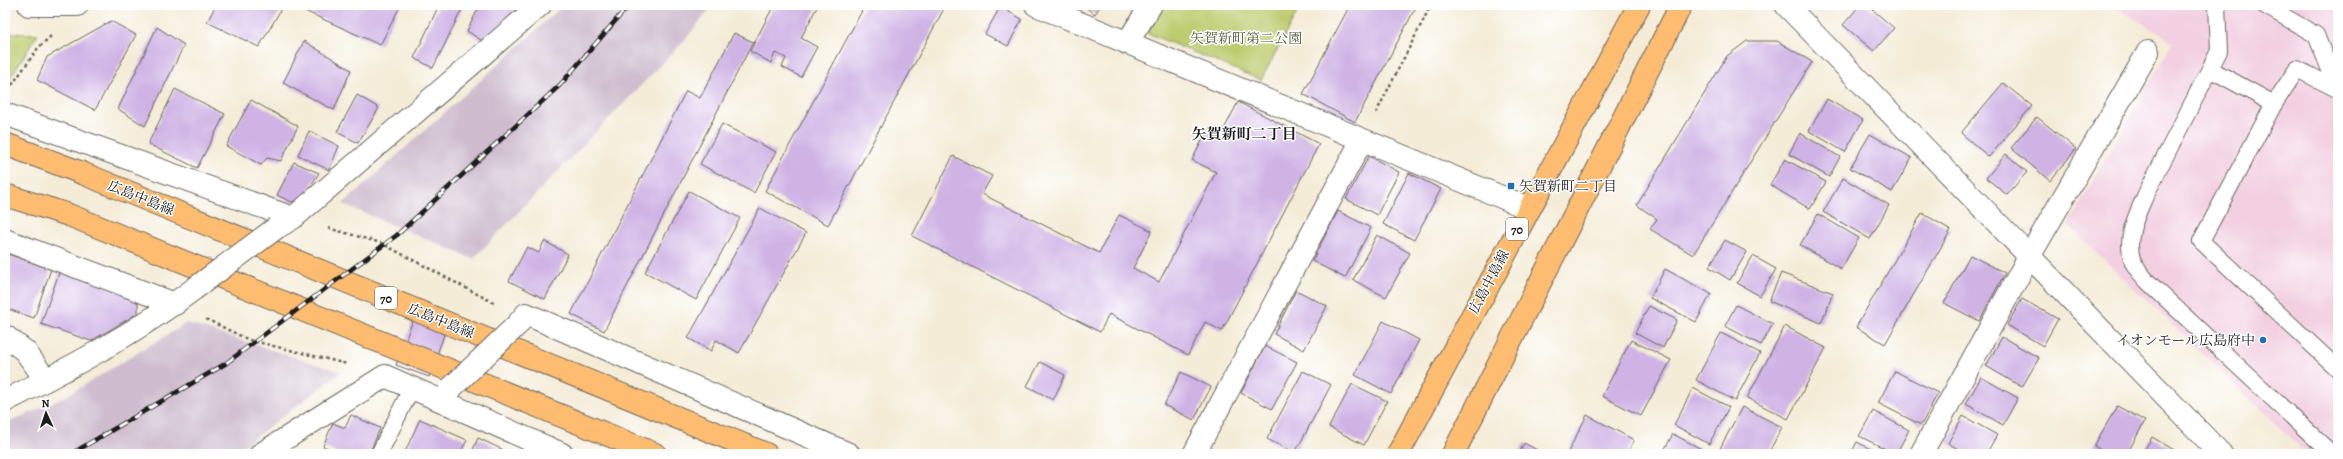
<svg xmlns="http://www.w3.org/2000/svg" width="2343" height="459" font-family="Alegreya,'Noto Serif JP',serif">
	<rect width="100%" height="100%" fill="#fff"/>
	<filter id="ink" filterUnits="userSpaceOnUse"><feTurbulence type="fractalNoise" baseFrequency=".025" numOctaves="2"/><feDisplacementMap in="SourceGraphic" scale="8" xChannelSelector="R" yChannelSelector="G"/><feConvolveMatrix kernelMatrix="1 2 1 2 8 2 1 2 1" color-interpolation-filters="sRGB"/></filter>
	<filter id="wash" filterUnits="userSpaceOnUse"><feTurbulence type="fractalNoise" baseFrequency=".012" numOctaves="4" result="noise"/><feDisplacementMap in="SourceGraphic" scale="16" xChannelSelector="R" yChannelSelector="G"/><feGaussianBlur stdDeviation="0.9" result="paint"/><feColorMatrix in="noise" values="0 0 0 0 0 0 0 0 0 0 0 0 0 0 0 0 0 1.4 0 .05"/><feComposite in="paint" operator="in"/></filter>
	<g filter="url(#wash)">
		<rect width="100%" height="100%" fill="#f4ecd7"/>
		<path fill="#f2cfe1" d="M2112 5H2338V454H2307L2068 225 2173 42Z"/>
		<path fill="#cfbdcf" d="M564 5H713L683 42 473 259 343 204Z
			M187 323 341 372 233 454H5V424L63 398Z"/>
		<path fill="#becc6f" stroke="#6d7446" d="M1165 5H1301L1261 80 1147 33Z
			M5 33 38 34 10 78 5 76Z"/>
		<g id="blocks">
			<path fill="#cfb3e5" d="M216 5H277L280 11 259 47 207 22Z
				M297 5H401L380 45 296 7Z
				M439 5 463 7 433 68 414 58Z
				M480 5H526L484 42 467 31Z
				M774 5H818L801 38 817 47 801 77 782 67 786 58 775 53 771 63 750 51Z
				M865 5H946L828 225 765 191Z
				M1082 5H1101L1095 14Z
				M1350 5H1417L1355 122 1303 94Z
				M1860 5H1867L1894 28 1874 51 1843 25Z
				M1000 7 1022 19 1008 46 985 34Z
				M111 21 136 35 95 110 37 80 47 57Z
				M157 27 184 45 145 126 118 109Z
				M734 33 753 42 604 331 571 314 686 91 700 98Z
				M304 41 351 70 334 110 283 83Z
				M1747 41H1777L1812 62 1693 255 1650 229 1657 219 1637 205 1727 56Z
				M2003 83 2032 106 1989 157 1961 133Z
				M175 89 225 114 197 168 148 144Z
				M357 95 379 108 358 143 337 132Z
				M1827 99 1863 120 1845 152 1809 131Z
				M251 100 298 126 281 161 267 158 261 165 226 146Z
				M1238 102 1319 144 1222 331 1205 322 1188 355 1109 314 1100 332 912 236 953 156 992 176 982 194 1099 253 1119 215 1152 231 1133 268 1159 282 1216 172 1192 160 1208 129 1221 135Z
				M2037 117 2076 149 2050 181 2011 148Z
				M722 124 776 152 754 193 700 164Z
				M309 131 339 146 329 170 298 155Z
				M1800 133 1840 157 1829 177 1789 154Z
				M1870 134 1912 158 1892 192 1850 168Z
				M2006 154 2027 172 2007 195 1986 178Z
				M1369 156 1399 172 1377 215 1346 199Z
				M1785 159 1826 182 1810 209 1770 185Z
				M294 162 319 173 302 199 291 202 277 195Z
				M1409 173 1441 189 1414 240 1383 224Z
				M1843 178 1889 205 1870 239 1823 212Z
				M689 191 740 218 696 300 645 272Z
				M760 208 806 233 739 353 716 340 711 351 688 338Z
				M1338 211 1371 228 1345 278 1312 261Z
				M1922 213 1951 230 1885 344 1856 327Z
				M1818 214 1859 238 1841 269 1800 245Z
				M1377 235 1410 253 1386 297 1353 280Z
				M1725 240 1747 252 1730 280 1709 267Z
				M544 241 568 254 545 299 509 281 527 247 539 253Z
				M5 253 51 269 34 318 5 308Z
				M1970 255 2005 273 1979 321 1944 303Z
				M1753 256 1776 269 1760 296 1737 283Z
				M1665 269 1711 294 1696 322 1650 298Z
				M60 270 138 298V313L91 341 41 324Z
				M1781 273 1833 293 1821 323 1769 301Z
				M1296 290 1327 306 1304 350 1274 334Z
				M2022 299 2058 319 2043 346 2007 325Z
				M1736 305 1773 324 1761 345 1725 326Z
				M1649 306 1677 320 1663 348 1635 333Z
				M413 320 445 332 429 377 396 365Z
				M1383 321 1419 340 1391 394 1355 375Z
				M1785 326 1826 348 1788 419 1747 398Z
				M1721 333 1760 353 1735 401 1696 380Z
				M2002 337 2039 358 2022 387 1986 366Z
				M1631 340 1671 360 1641 416 1602 396Z
				M1265 346 1297 362 1272 409 1241 393Z
				M1040 362 1065 375 1053 400 1027 386Z
				M1303 371 1331 385 1295 453 1267 439Z
				M1895 371 1938 393 1921 425 1878 403Z
				M1181 372 1211 387 1194 420 1164 405Z
				M1981 377 2018 398 2003 425 1966 404Z
				M1352 384 1387 401 1364 445 1329 427Z
				M1693 388 1729 407 1709 444 1674 425Z
				M2117 406 2145 421 2127 454H2108L2094 446Z
				M1742 407 1782 427 1768 454H1717Z
				M1873 411 1909 430 1896 454 1859 436Z
				M351 415 380 428 369 454H340L323 446 333 423 345 428Z
				M1587 415 1634 440 1627 454H1607L1602 451 1600 454H1567Z
				M1963 416 1997 435 1986 454H1966L1948 443Z
				M420 419 467 440 460 454H404Z
				M1673 434 1707 452 1706 454H1662Z
				M2152 437 2181 454H2142Z
				M478 438 512 454H471Z
				M1857 442 1880 454H1851Z
				M1524 443 1545 454H1519Z"/>
		</g>
	</g>
	<g filter="url(#ink)">
		<use href="#blocks" fill-opacity="0" stroke="#68655d" stroke-width="1"/>
		<g fill="none" stroke-linecap="round" stroke-linejoin="round">
			<defs>
				<path id="lane" d="M2217 5 2219 51 2146 194C2137 215 2124 238 2133 262 2136 269 2143 276 2148 282L2332 454
					M2264 5 2316 35 2338 90
					M2210 69 2274 104 2201 241 2338 369
					M2274 104 2297 69 2337 89
					M379 454 412 387"/>
				<path id="street" d="M29 5H77
					M1036 5 1528 208
					M1786 5 2221 454
					M1127 43 1151 5
					M5 114 293 218
					M276 228 293 218 540 5
					M5 240 175 304
					M517 325 526 314 849 454
					M5 336 25 351 46 380
					M5 401C70 368 136 333 194 289
					M261 454 385 376 562 454
					M1194 454 1362 140
					M1921 454 2030 255 2148 52"/>
				<path id="primary" d="M5 144 82 173 766 454
					M5 195 69 215 655 454
					M1398 454 1639 5
					M1453 454 1681 5"/>
			</defs>
			<use href="#lane" stroke="#68655d" stroke-width="18"/>
			<use href="#street" stroke="#68655d" stroke-width="24"/>
			<use href="#primary" stroke="#68655d" stroke-width="24"/>
			<path stroke="#68655d" stroke-width="2.5" stroke-dasharray="3 3" stroke-linecap="butt" d="M12 85 38 48 51 36
				M1376 113 1431 5
				M328 228 381 243 496 304
				M206 319 249 340 347 364"/>
			<use href="#lane" stroke="#fff" stroke-width="16"/>
			<use href="#street" stroke="#fff" stroke-width="22"/>
			<use href="#primary" stroke="#febc70" stroke-width="22"/>
			<defs>
				<path id="rail" d="M71 454 225 364 397 235 560 85 629 5"/>
			</defs>
			<use href="#rail" stroke="#1c1c1c" stroke-width="4.5"/>
			<use href="#rail" stroke="#fff" stroke-width="3" stroke-dasharray="9" stroke-linecap="butt"/>
			<defs>
				<path id="street-bridge" d="M194 289 276 228
					M450 389 517 325"/>
			</defs>
			<use href="#street-bridge" stroke="#68655d" stroke-width="24" stroke-linecap="butt"/>
			<use href="#street-bridge" stroke="#fff" stroke-width="22"/>
		</g>
	</g>
	<g fill="#1f6fb2" stroke="#fff" stroke-width="1.5">
		<rect x="1507" y="182" width="8" height="8" rx="2"/>
		<circle cx="2263" cy="340" r="4"/>
	</g>
	<g text-anchor="middle" dominant-baseline="central" stroke-width="3" stroke-linejoin="round" paint-order="stroke">
		<g fill="#fff" stroke="#606060" stroke-width="1">
			<rect x="1506" y="218" width="22" height="22" rx="3"/>
			<rect x="375" y="287" width="22" height="22" rx="3"/>
		</g>
		<g font-size="13" font-weight="bold" fill="#1c1c1c">
			<text x="1517" y="229">70</text>
			<text x="386" y="298">70</text>
		</g>
		<g font-size="14" fill="#555a39" stroke="#fff">
			<text x="1246" y="38">矢賀新町第二公園</text>
		</g>
		<g font-size="14" fill="#1c1c1c" stroke="#fff" text-anchor="start">
			<text x="1519" y="186">矢賀新町二丁目</text>
			<text x="2255" y="340" text-anchor="end">イオンモール広島府中</text>
		</g>
		<g font-size="14" fill="#1c1c1c" stroke="#fff">
			<text transform="translate(141 198) rotate(22)">広島中島線</text>
			<text transform="translate(1489 282) rotate(-62)">広島中島線</text>
			<text transform="translate(441 321) rotate(22)">広島中島線</text>
		</g>
		<g font-size="15" font-weight="bold" fill="#1c1c1c" stroke="#fff">
			<text x="1244" y="134">矢賀新町二丁目</text>
		</g>
	</g>
	<rect width="2343" height="459" fill="none" stroke="#fff" stroke-width="20"/>
	<g transform="translate(46 413) rotate(357)" stroke="#ffffff" stroke-width="3" paint-order="stroke">
	<path d="M0-3L7 15L0 10L-7 15Z" fill="#1c1c1c"/>
	<text y="-6" font-size="11" font-weight="bold" text-anchor="middle" fill="#1c1c1c">N</text>
	</g>
</svg>
